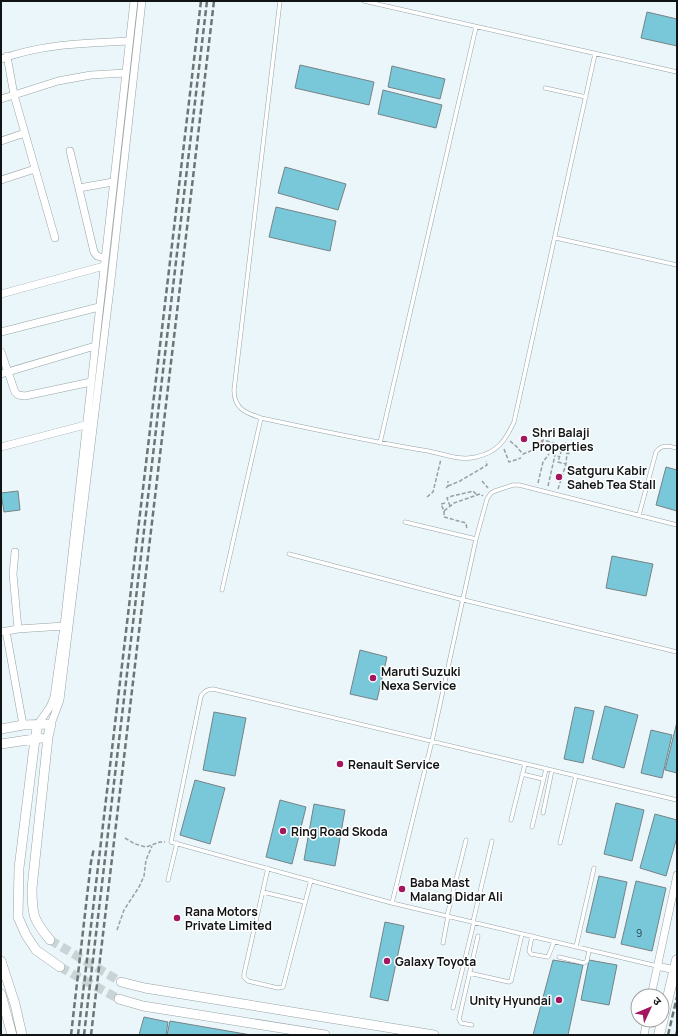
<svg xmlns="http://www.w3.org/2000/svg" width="678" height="1036" font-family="Manrope,'Noto Sans Devanagari',sans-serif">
	<rect width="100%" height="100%" fill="#eaf6f9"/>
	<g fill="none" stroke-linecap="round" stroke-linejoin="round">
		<path stroke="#d192a9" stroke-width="2.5" d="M541 447 542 441"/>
	</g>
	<path fill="#78c8da" stroke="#778285" d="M647 12 677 19V46L641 38Z
		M300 65 374 82 369 105 295 88Z
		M392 66 445 79 440 99 388 87Z
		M383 90 442 105 436 128 378 114Z
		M285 167 346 184 338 210 278 193Z
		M276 207 336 221 330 251 269 237Z
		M666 467 677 470V511L656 505Z
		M18 491 20 510 4 512 1 493Z
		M612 556 653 564 646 596 606 588Z
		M360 650 387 657 377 700 350 694Z
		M605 706 638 715 624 768 592 759Z
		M575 707 594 711 583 763 564 759Z
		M214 712 246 718 235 776 203 770Z
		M677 722V773L665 770Z
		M651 730 672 735 662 778 641 773Z
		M195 780 225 788 210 844 180 835Z
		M280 800 306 807 292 864 266 857Z
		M616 803 644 810 632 861 604 854Z
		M314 804 345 810 335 866 304 860Z
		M655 814 677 820V837L666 876 640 868Z
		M599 876 627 882 615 938 586 932Z
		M636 881 666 888 652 951 621 944Z
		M385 922 404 926 388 1001 370 997Z
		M553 960 583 965 568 1035H533Z
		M589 960 617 965 609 1005 581 1000Z
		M144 1017 168 1022 166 1035H139Z
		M170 1021 251 1035H167Z"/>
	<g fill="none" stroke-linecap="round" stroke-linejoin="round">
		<path stroke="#c9d4d7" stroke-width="9" stroke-dasharray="9 4.5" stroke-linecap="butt" d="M50 940 121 982
			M60 967 119 999"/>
		<defs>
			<path id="service" d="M280 1 234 390C234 409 246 413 261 418 317 430 372 442 428 451 444 454 460 461 476 457 498 452 505 441 514 422L595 54
				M364 1 677 72
				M545 88 586 97
				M556 238 677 265
				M380 443 476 27
				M639 515 656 452C662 444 668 446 677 448
				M405 522 476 539
				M289 554 464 600 677 652
				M222 590 261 418
				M522 774 543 779
				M543 813 552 770
				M511 820 525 764
				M532 827 546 769
				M560 843 576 776
				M268 868 244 974V977L248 981 278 988 283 987 311 880
				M168 880 177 843
				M263 892 305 902
				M392 903 432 741 476 539 487 499 491 493 495 491 513 485H519L677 525
				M447 916 466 840
				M473 922 492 841
				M532 936 529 951 531 954 548 957 554 942
				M443 943 448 916
				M576 947 594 868
				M559 957 584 963 587 961 589 950
				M657 966 392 903 171 842 201 696C204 691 207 689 213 689L677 800
				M469 973 509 982 511 981 522 934
				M453 1008 474 922
				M472 1025 461 1023 459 1019 478 936"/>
			<path id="minor" d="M7 56 14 95 58 81 91 75 125 73
				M1 59C42 44 85 43 128 41
				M1 99 14 95 55 238
				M1 141 25 133
				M70 151 94 252 97 256 104 258
				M1 180 35 169
				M79 188 113 182
				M1 294 104 266
				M1 332 99 307
				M1 352 15 392 18 395 25 396 91 382
				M1 374 95 346
				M1 447 85 425
				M18 629 64 626
				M6 631 23 725
				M1 632 18 629 13 574 15 552
				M38 724 50 707 54 697 64 626 134 1
				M51 724 60 700 110 289 142 1
				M657 966 675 970
				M651 996 677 875
				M644 1035 647 1020"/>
			<path id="tertiary" d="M38 724 35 739 19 868 18 917 26 935 36 950 60 967
				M1 729 23 725 51 724 48 737 32 888C32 914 33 920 50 940
				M1 744 41 738
				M1 961 15 1004 22 1035
				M121 982 145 988 434 1035
				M1 994 12 1035
				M119 999 143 1006 325 1035"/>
			<path id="secondary" d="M659 1035 677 960"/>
		</defs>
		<use href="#service" stroke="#98a3a6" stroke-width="4.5"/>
		<use href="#minor" stroke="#98a3a6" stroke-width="8"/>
		<use href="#tertiary" stroke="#98a3a6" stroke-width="10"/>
		<use href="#secondary" stroke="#98a3a6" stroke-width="11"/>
		<path stroke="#97a0a2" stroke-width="1.5" stroke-dasharray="4 2" stroke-linecap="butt" d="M510 441 516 446 523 454 541 447 543 440 554 443 561 452 558 462 566 464
			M558 448 568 442
			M504 449 509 462 521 458
			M568 453 569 444 575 445
			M552 454 560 457
			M482 481 488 488
			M538 483 543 462 549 454
			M448 486 460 481 487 465 486 461
			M548 486 555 455
			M446 488 448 486V481
			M558 489 566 464 567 453 571 454
			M427 497 433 492 441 459
			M445 503 441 504 444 511 454 503 480 494 483 496
			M450 506 447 498C456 494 464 494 473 491L477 495
			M444 511V517L466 523 467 530
			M125 838 135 844 146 847 160 842H165
			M117 930 124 910 139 887 144 876 146 860 152 846"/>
		<use href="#service" stroke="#fff" stroke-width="3.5"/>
		<use href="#minor" stroke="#fff" stroke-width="7"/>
		<use href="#tertiary" stroke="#fff" stroke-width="9"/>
		<use href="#secondary" stroke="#fff" stroke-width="10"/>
		<path stroke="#6d7476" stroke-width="2.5" stroke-dasharray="6 3" stroke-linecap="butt" d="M71 1035 91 862 94 848
			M78 1035 201 1
			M84 1035 207 1
			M91 1035 214 1
			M668 1035 677 997
			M676 1035 677 1031"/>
	</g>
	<g fill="#a21760" stroke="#fff" stroke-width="1.5">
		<circle cx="524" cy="439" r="4"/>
		<circle cx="559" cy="477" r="4"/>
		<circle cx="373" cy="678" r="4"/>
		<circle cx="340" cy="764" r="4"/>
		<circle cx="283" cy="831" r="4"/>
		<circle cx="402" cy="889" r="4"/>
		<circle cx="177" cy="918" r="4"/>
		<circle cx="387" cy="961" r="4"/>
		<circle cx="559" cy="1000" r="4"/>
	</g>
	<g text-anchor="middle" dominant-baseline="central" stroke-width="3" stroke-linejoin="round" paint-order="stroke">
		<g font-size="10" fill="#2a4146">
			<text x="639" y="933">9</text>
		</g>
		<g font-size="12" font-weight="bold" fill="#101415" stroke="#fff" text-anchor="start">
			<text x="532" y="432">Shri Balaji<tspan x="532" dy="14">Properties</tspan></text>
			<text x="567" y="470">Satguru Kabir<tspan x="567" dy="14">Saheb Tea Stall</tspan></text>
			<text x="381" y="671">Maruti Suzuki<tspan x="381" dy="14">Nexa Service</tspan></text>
			<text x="348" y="764">Renault Service</text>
			<text x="291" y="831">Ring Road Skoda</text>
			<text x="410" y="882">Baba Mast<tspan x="410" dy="14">Malang Didar Ali</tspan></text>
			<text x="185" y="911">Rana Motors<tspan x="185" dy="14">Private Limited</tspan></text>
			<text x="395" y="961">Galaxy Toyota</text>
			<text x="551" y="1000" text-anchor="end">Unity Hyundai</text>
		</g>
	</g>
	<rect width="678" height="1036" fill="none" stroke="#101415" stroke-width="4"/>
	<g transform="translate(650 1008) rotate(46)"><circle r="19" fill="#ffffff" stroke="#9fa1a1"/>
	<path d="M0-3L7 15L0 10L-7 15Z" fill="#a21760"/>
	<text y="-6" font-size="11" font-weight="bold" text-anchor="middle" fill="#101415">उ</text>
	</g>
</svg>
